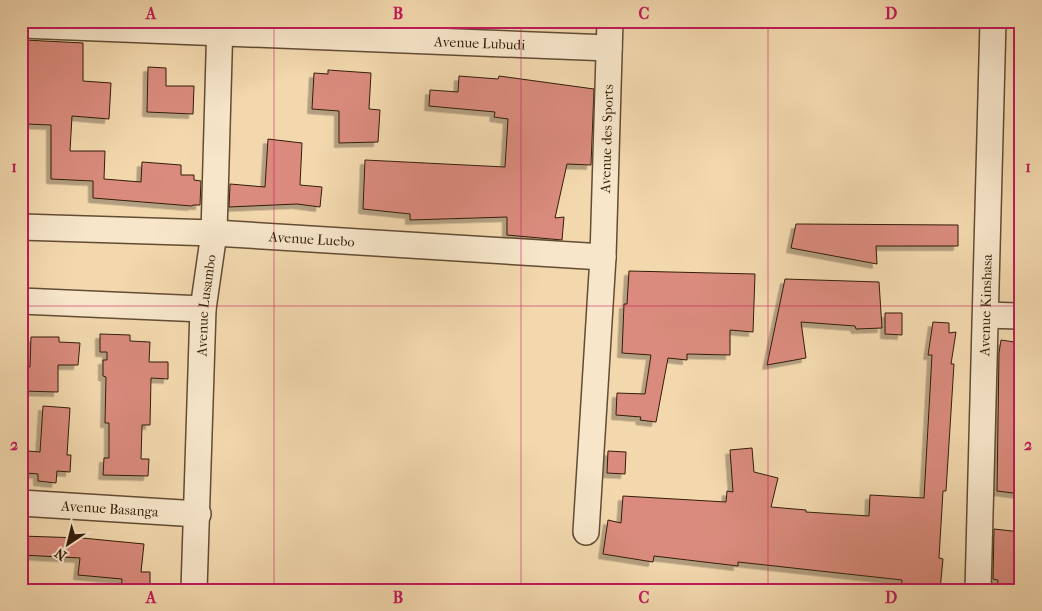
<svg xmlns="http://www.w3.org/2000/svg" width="1042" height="611" font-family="'IM FELL French Canon',serif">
	<defs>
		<filter id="shadow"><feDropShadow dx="-4.5" dy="4.5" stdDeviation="0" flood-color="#0004"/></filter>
	</defs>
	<rect width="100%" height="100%" fill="#f3d8ae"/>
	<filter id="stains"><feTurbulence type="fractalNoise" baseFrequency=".004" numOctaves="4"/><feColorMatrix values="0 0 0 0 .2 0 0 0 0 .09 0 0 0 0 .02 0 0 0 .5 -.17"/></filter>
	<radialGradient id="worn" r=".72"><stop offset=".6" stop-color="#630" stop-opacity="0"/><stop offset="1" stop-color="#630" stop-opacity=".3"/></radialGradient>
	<path fill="#da8b7d" stroke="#321d0a" filter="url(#shadow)" d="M25 40 83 43V81L111 83 109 119 72 116 70 151H105L104 179 141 182 142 162 181 165V175H194V180L201 181 200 205H193L192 206 93 198V181L51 179V125L26 124 28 58H24Z
		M148 67 166 68V86H194L193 114 147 112Z
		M328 70 371 73 369 109 380 110 378 142 339 143V111L312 109 314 73 328 74Z
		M459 76 498 79 499 76 594 89 591 165 567 164 555 218 564 217 562 240 507 235V217L410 220V214L363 209 365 160 505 167 508 119 494 117 495 112 429 106 430 90 458 92Z
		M268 139 302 143 300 185 322 187 320 207 297 204 229 207 230 184 265 187Z
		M796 224 958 225V246H876L877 264 791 248Z
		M629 271 755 274 753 332 730 330V355L687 354V360L668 358 656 422 640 420 641 417 616 415 617 393 645 394 651 355 622 353 624 304H627Z
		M785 279 879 282 882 328 856 329 855 326 801 322 806 358 767 365Z
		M885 313H902V335L885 334Z
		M933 322 949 323V333L956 332 951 364H954L946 491H943L939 558 943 559 940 590H901L902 580 738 562V566L654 556 653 562 603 554 608 520 621 523 623 496 726 502 727 491 733 492 730 450 752 448 754 472 778 478 771 507 806 510V512L869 516 870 495 924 498 932 355H928Z
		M100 334 130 335V341L150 342 149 362H168V379L151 378 150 425H142L141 459H149L148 476 103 475 104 458H109V423H105L106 377 103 376V360H107V352H100Z
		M31 337H59V342L80 343 78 365H58V392L22 391 23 367H30Z
		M1001 340 1021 343V494L997 491 999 353Z
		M43 406 70 408 67 455H71L70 472 57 471 56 483 38 481V474L26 473 28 451 40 452Z
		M608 451 626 452 625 474 607 473Z
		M994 529 1021 532 1018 590H997L998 580 993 579Z
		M21 536 82 538 144 544 141 572H150V590H121L122 579 78 575 80 558 21 555Z"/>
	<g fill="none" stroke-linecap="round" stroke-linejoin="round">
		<defs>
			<g id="minor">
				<path id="s1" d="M21 25 609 48"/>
				<path id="s2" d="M21 227 214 233 603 257"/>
				<path d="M21 301 203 309"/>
				<path d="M986 315 1021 316"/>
				<path id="s3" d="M21 503 198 514"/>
				<path id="s4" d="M586 532 603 257 610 21"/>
				<path id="s5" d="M194 590 203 309 214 233 220 21"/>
				<path id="s6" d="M978 590 993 21"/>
			</g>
		</defs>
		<use href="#minor" stroke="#624c33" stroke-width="28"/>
		<use href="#minor" stroke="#f7e6ca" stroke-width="25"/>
	</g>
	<path fill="none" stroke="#c2185b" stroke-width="1" stroke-opacity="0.55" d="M274 21V590M521 21V590M768 21V590M21 306H1021"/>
	<g text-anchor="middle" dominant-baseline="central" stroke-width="4" stroke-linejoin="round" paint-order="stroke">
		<g font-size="14" fill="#321d0a" stroke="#f7e6ca">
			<text stroke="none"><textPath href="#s1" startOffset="459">Avenue Lubudi</textPath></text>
			<text stroke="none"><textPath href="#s4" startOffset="394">Avenue des Sports</textPath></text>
			<text stroke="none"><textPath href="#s2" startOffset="291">Avenue Luebo</textPath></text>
			<text stroke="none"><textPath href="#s5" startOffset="285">Avenue Lusambo</textPath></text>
			<text stroke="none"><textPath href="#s6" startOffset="285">Avenue Kinshasa</textPath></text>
			<text stroke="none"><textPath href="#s3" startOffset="89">Avenue Basanga</textPath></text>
		</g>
	</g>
	<rect width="1042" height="611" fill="none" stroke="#f3d8ae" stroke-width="55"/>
	<g transform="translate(68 544) rotate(215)" stroke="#f7e6ca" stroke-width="4" paint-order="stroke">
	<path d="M0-4L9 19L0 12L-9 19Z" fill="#321d0a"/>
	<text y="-8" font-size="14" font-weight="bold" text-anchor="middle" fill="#321d0a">N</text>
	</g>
	<rect x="28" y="28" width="986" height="556" fill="none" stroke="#c2185b" stroke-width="2"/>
	<g font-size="16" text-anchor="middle" font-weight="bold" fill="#c2185b">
		<text x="151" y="19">A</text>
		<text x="398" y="19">B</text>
		<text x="644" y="19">C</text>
		<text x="891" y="19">D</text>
		<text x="14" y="172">1</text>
		<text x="1028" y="172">1</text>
		<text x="14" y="450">2</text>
		<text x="1028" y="450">2</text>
		<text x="151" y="603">A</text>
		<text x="398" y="603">B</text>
		<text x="644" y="603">C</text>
		<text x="891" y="603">D</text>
	</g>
	<rect width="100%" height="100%" filter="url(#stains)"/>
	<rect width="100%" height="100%" fill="url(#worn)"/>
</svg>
